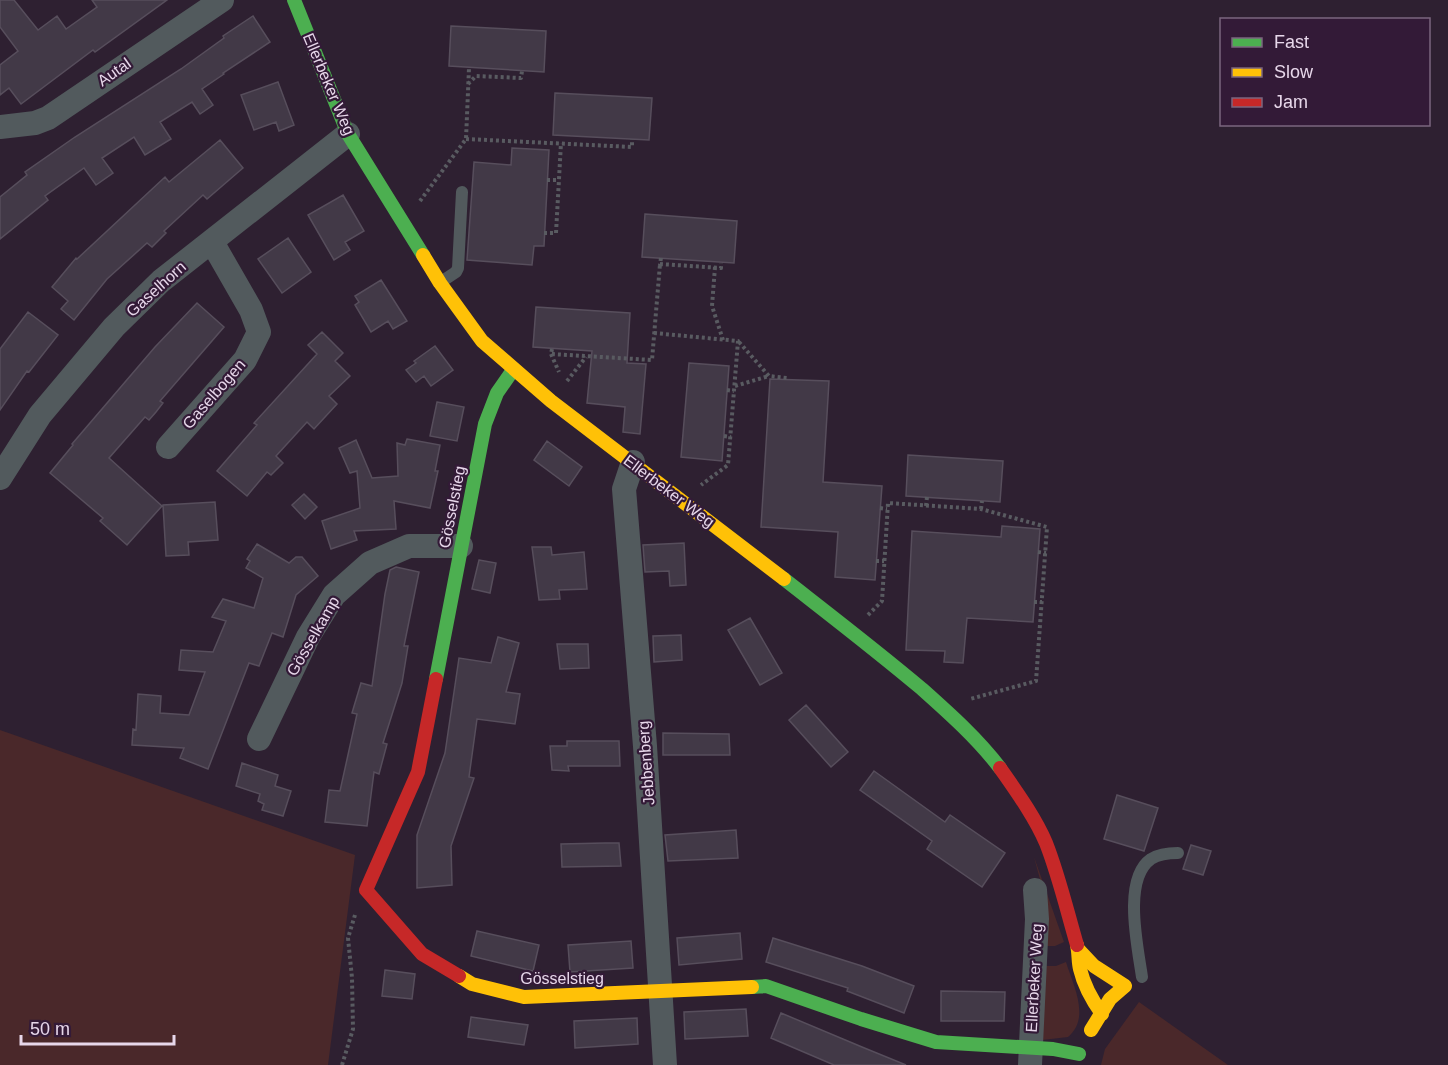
<svg xmlns="http://www.w3.org/2000/svg" width="1448" height="1065" font-family="Helvetica,sans-serif">
	<rect width="100%" height="100%" fill="#2e2031"/>
	<path fill="#4a282a" d="M0 730 355 855 328 1065H0Z
		M1034 857 1064 942 1055 946H1047L1041 883Z
		M1066 962C1073 985 1091 1018 1068 1037L1042 1040 1046 966H1056Z
		M1139 1002 1228 1065H1101L1105 1049Z"/>
	<path fill="#423947" stroke="#574e5c" stroke-width="1.5" d="M0 0H14L38 30 57 16 66 29 97 7 92 0H167L95 52 93 50 21 104 9 88 0 95V65L18 51 0 27Z
		M253 16 270 42 223 73 224 74 202 89 213 105 200 114 192 102 160 122 171 139 145 155 134 137 102 158 113 173 96 185 84 168 45 196 48 200 0 239V197L27 175 25 172 75 137 181 69 224 38 223 36Z
		M451 26 546 31 544 72 449 66Z
		M278 82 294 125 279 131 276 122 254 130 241 95Z
		M555 93 652 98 649 140 553 135Z
		M220 140 243 168 207 199 203 195 164 231 166 233 152 247 147 243 107 279 74 320 61 309 68 301 52 287 76 258 77 259 165 177 169 182Z
		M512 148 549 150 544 246H534L532 265 467 260 474 162 511 165Z
		M343 195 364 231 345 242 350 250 334 260 308 215Z
		M645 214 737 221 734 263 642 257Z
		M288 238 311 272 282 293 258 259Z
		M381 280 407 321 393 329 388 321 371 332 355 305 359 302 355 296Z
		M197 303 224 327 160 401 163 403 156 412 149 420 145 417 109 458 162 506 127 545 100 521 103 518 50 473 73 445 72 444 155 347Z
		M536 307 630 313 627 363 646 364 640 434 623 432 625 407 587 403 592 351 533 347Z
		M28 312 58 335 29 372 27 371 0 410V349Z
		M322 332 343 353 335 361 350 376 329 396 337 404 314 429 307 422 276 456 283 463 271 475 267 472 247 496 217 471 257 425 254 423 317 354 308 345Z
		M435 346 453 370 431 386 424 376 416 382 406 370 416 363 414 361Z
		M689 363 729 366 722 461 681 457Z
		M770 379 829 381 823 482 882 486 875 580 835 577 838 532 761 527Z
		M437 402 464 407 457 441 430 436Z
		M407 439 440 445 435 471H438L430 508 394 501 396 529 354 531 357 540 331 549 322 521 360 508 357 471 350 473 339 448 356 440 372 478 398 476 397 443 405 445Z
		M547 441 582 467 569 486 534 460Z
		M908 455 1003 461 1000 502 906 496Z
		M304 494 317 507 305 519 292 505Z
		M215 502 218 540 188 542 189 555 166 556 163 505Z
		M1002 526 1040 529 1033 622 967 618 963 663 944 662 945 651 906 650 912 531 1001 537Z
		M684 543 686 585 670 586 669 571 645 572 643 545Z
		M257 544 289 563 296 557H302L318 576 296 595 283 637 272 633 259 666 249 663 208 769 180 758 184 748 132 745 133 729 136 730 138 694 161 696 160 713 189 715 205 672 179 670 181 650 213 652 226 621 212 617 223 599 254 608 263 578 246 568 250 561 247 559Z
		M532 547H551L552 555 584 552 587 589 559 590 560 599 539 600Z
		M479 560 496 563 490 593 472 589Z
		M396 567 419 572 404 646H408L402 683 383 743 387 744 379 774 374 772 367 826 325 822 329 790 340 791 357 714 352 713 361 683 372 686 385 594 390 570Z
		M750 618 782 673 760 685 728 630Z
		M681 635 682 660 654 662 653 636Z
		M498 637 519 643 506 692 520 694 515 724 477 719 469 777 474 778 451 846 452 885 417 888V835L445 753 459 658 491 663Z
		M557 644H588L589 668 560 669Z
		M806 705 848 752 831 767 789 720Z
		M663 733 729 734 730 755H663Z
		M567 741H619L620 766H568L569 771 552 770 550 746H567Z
		M242 763 278 775 275 786 291 791 283 816 262 810 264 804 258 801 260 794 236 786Z
		M874 771 945 822 950 815 1005 853 982 887 927 849 932 841 860 790Z
		M1117 795 1158 808 1144 851 1104 839Z
		M736 830 738 858 668 861 665 835Z
		M605 843H619L621 866 562 867 561 844Z
		M1191 845 1211 851 1203 875 1183 869Z
		M477 931 539 945 533 971 471 956Z
		M740 933 742 959 679 965 677 938Z
		M773 938 862 966 914 986 904 1013 847 991 848 988 766 962Z
		M631 941 633 968 570 972 568 945Z
		M385 970 415 974 412 999 382 996Z
		M941 991 1005 992 1004 1021H941Z
		M746 1009 748 1036 685 1039 684 1012Z
		M781 1013 862 1047 906 1065H834L771 1038Z
		M471 1017 528 1025 524 1045 468 1037Z
		M637 1018 638 1044 575 1048 574 1021Z"/>
	<g fill="none" stroke-linecap="round" stroke-linejoin="round">
		<path stroke="#595b61" stroke-width="4" stroke-dasharray="3 3" stroke-linecap="butt" d="M468 84 476 76 521 78 522 71
			M466 139 632 147V139
			M547 180H559
			M420 201 466 139 469 68
			M544 233H556L561 143
			M661 258 660 264 721 268V263
			M715 267 712 306 723 340
			M654 333 738 341 728 465 701 485
			M739 342 769 376 787 378
			M552 349 551 354 652 360 660 264
			M551 354 559 372
			M567 381 586 357
			M735 386 769 376
			M727 390 734 391
			M724 436 731 437
			M926 506 927 497
			M880 508 887 509
			M981 509 982 501
			M1038 552 1046 553
			M876 561H884
			M1034 602H1042
			M868 615 882 601 888 503 981 509 1047 527 1036 681 970 699
			M342 1065 353 1029 352 978 348 938 355 915"/>
		<path stroke="#525a5d" stroke-width="12" d="M441 282 456 272 458 268 462 192
			M1142 977C1138 948 1122 879 1151 859 1159 854 1169 853 1178 853"/>
		<path stroke="#525a5d" stroke-width="24" d="M0 127 35 123 48 118 222 0
			M168 447 245 360 259 332 251 310 212 242
			M633 462 624 489 645 746 665 1065
			M0 478 40 415 114 327 161 281 348 134
			M259 739 308 637 334 595 370 563 409 546H461
			M1030 1065 1037 919 1035 890"/>
		<path stroke="#4caf50" stroke-width="14" d="M294 0 348 134 423 255
			M784 579C830 615 877 651 922 689 950 714 978 739 1000 768
			M436 679 485 424 497 393 513 370
			M752 987 766 986 861 1019 936 1042 1053 1049 1079 1054"/>
		<path stroke="#ffc107" stroke-width="14" d="M423 255 440 283 482 341 551 401 784 579
			M1077 945C1079 953 1078 961 1080 969 1084 986 1092 1000 1102 1014
			M1078 949 1094 966 1125 986 1110 999 1091 1030
			M459 976 472 984 524 997 752 987"/>
		<path stroke="#c62828" stroke-width="14" d="M436 679 418 772 366 890 422 954 459 976
			M1000 768C1016 791 1035 817 1046 843 1059 876 1067 911 1077 945"/>
	</g>
	<g text-anchor="middle" dominant-baseline="central" stroke-width="4.5" stroke-linejoin="round" paint-order="stroke">
		<g font-size="16" fill="#e7d7ea" stroke="#331a37">
			<text transform="translate(114 72) rotate(-35)">Autal</text>
			<text transform="translate(329 84) rotate(67)">Ellerbeker Weg</text>
			<text transform="translate(156 289) rotate(-42)">Gaselhorn</text>
			<text transform="translate(214 394) rotate(-49)">Gaselbogen</text>
			<text transform="translate(669 491) rotate(37)">Ellerbeker Weg</text>
			<text transform="translate(452 507) rotate(-79)">Gösselstieg</text>
			<text transform="translate(313 636) rotate(-60)">Gösselkamp</text>
			<text transform="translate(646 763) rotate(-94)">Jebbenberg</text>
			<text x="562" y="978">Gösselstieg</text>
			<text transform="translate(1034 978) rotate(-87)">Ellerbeker Weg</text>
		</g>
	</g>
	<rect x="1220" y="18" width="210" height="108" fill="#331a37" stroke="#7b667f" stroke-width="1.5"/>
	<rect x="1232" y="38" width="30" height="9" fill="#4caf50" stroke="#7b667f" stroke-width="1.5"/>
	<text x="1274" y="48" font-size="18" fill="#e7d7ea">Fast</text>
	<rect x="1232" y="68" width="30" height="9" fill="#ffc107" stroke="#7b667f" stroke-width="1.5"/>
	<text x="1274" y="78" font-size="18" fill="#e7d7ea">Slow</text>
	<rect x="1232" y="98" width="30" height="9" fill="#c62828" stroke="#7b667f" stroke-width="1.5"/>
	<text x="1274" y="108" font-size="18" fill="#e7d7ea">Jam</text>
	<path d="M21 1035v9h153v-9" fill="none" stroke="#e7d7ea" stroke-width="3"/>
	<text x="30" y="1035" font-size="18" fill="#e7d7ea" stroke="#331a37" stroke-width="4.5" paint-order="stroke">50 m</text>
</svg>
